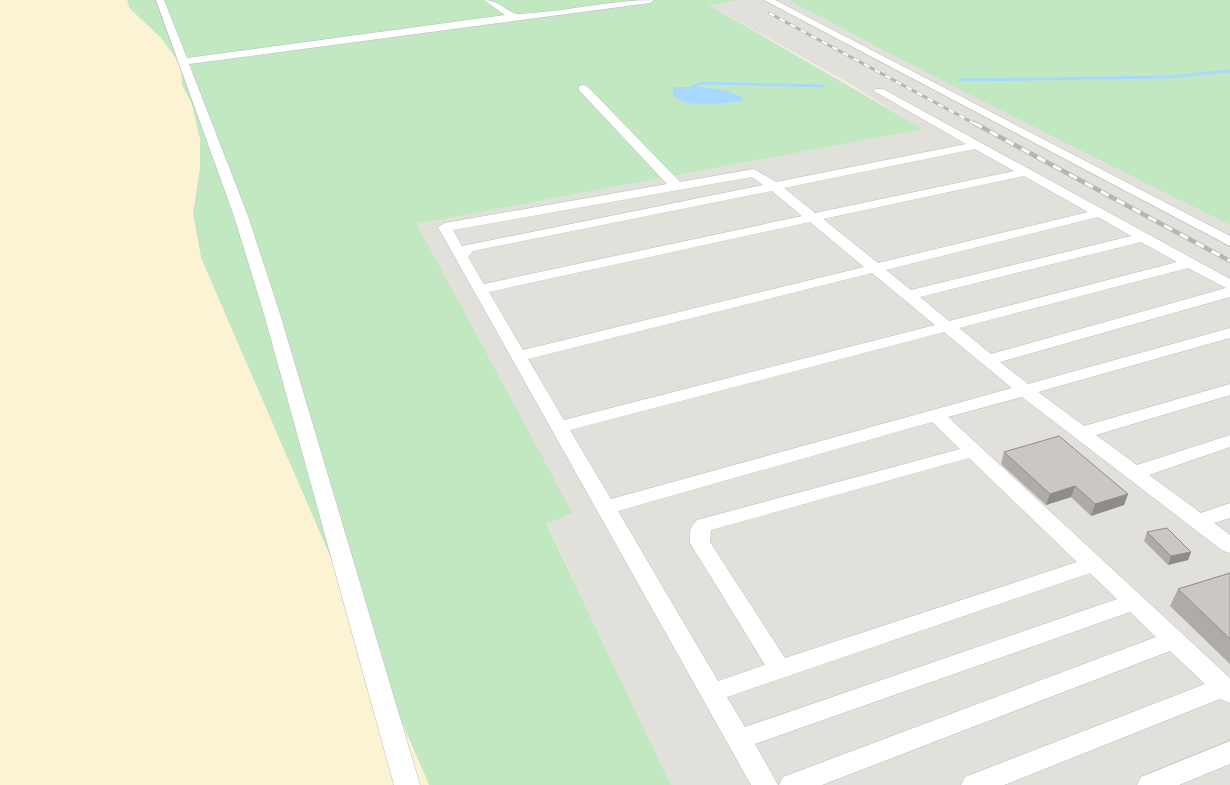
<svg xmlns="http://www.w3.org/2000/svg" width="1230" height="785" font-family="'PT Sans Narrow',sans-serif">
	<rect width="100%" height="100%" fill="#f0eee6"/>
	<path fill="#e1e0da" d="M741 0H788L1230 225V785H671L546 522 572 515 417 224 922 129 847 82 708 4Z"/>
	<path fill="#c2e8c2" d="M127 0H741L709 5 923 129 417 224 573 514 546 523 671 785H429L201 258 193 213 200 167 192 105 182 85 180 64 160 37 129 8Z
		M788 0H1230V225L941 80Z"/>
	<path fill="#fcf3d5" d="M0 0H127L129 8 160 37 180 64 182 85 192 105 200 139V167L193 213 201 258 429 785H0Z"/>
	<path fill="#a7d8ff" d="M673 87C696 87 720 86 742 97L743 101C724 103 687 110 673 95Z"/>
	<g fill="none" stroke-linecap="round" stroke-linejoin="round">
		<path stroke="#a7d8ff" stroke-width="3" d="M960 80 1168 77 1230 71
			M692 87 702 83 823 86"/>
		<defs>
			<path id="minor" d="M156 0H164L187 58 505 15 484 0C500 0 508 14 519 14 564 12 609 0 654 0L650 3 189 64 248 216 280 314 420 785H394L264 314 234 216Z
				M764 0H775L1230 236V246Z
				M583 85 587 86 680 182 754 169 776 182 966 144 874 91 875 89H883L1230 279V297L1000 362 1028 384 1230 328V338L1038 392 1084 426 1230 384V395L1096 435 1137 465 1230 435V447L1149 475 1201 513 1230 503V518L1214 523 1230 535V553L1223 551 1022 397 948 417 1230 678V703L1220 699 1004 785H961L965 777 1205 684 1170 651 822 785H779L783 777 1156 637 1130 612 755 744 778 785H751L438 227 445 223 667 184 579 90V86ZM975 149 1014 171 815 213 784 188ZM1024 176 1088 212 878 263 823 219ZM752 177 763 185 462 246 453 230ZM772 191 802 216 484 284 468 257 473 251ZM1098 217 1131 236 911 290 886 270ZM810 222 864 267 523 350 489 292ZM1141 242 1177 262 949 321 920 297ZM1188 268 1226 288 991 354 959 328ZM872 273 935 325 564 420 528 359ZM944 332 1012 388 611 499 570 430ZM932 422 960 449 697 520C690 528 689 532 690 543L765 665 718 681 618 511ZM969 458 1077 562 785 658 710 542 711 530ZM1090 573 1117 599 745 727 727 697Z
				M1230 741V764L1179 785H1137L1141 777Z"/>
		</defs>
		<use href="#minor" stroke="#b8bbc0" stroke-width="1"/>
		<use href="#minor" fill="#fff" fill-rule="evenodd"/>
		<defs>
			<path id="rail-far1" d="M769 13 977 125"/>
			<path id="rail" d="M974 123 1230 261"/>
		</defs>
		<use href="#rail-far1" stroke="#b5b5b7" stroke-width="3"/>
		<use href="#rail" stroke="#b5b5b7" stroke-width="4.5"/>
		<use href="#rail-far1" stroke="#fff" stroke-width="2" stroke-dasharray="6" stroke-linecap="butt"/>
		<use href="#rail" stroke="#fff" stroke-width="3" stroke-dasharray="9" stroke-linecap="butt"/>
	</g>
	<path fill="#afaca8" d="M1004 452 1128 494 1124 505 1091 516 1071 497 1046 505 1001 464Z
		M1147 532 1191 552 1188 560 1168 565 1144 541Z
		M1230 573V664L1170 606 1178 589Z"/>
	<path fill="#8e8c88" d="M1075 486 1071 497 1046 505 1050 494Z
		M1128 494 1124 505 1091 516 1095 504Z
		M1191 552 1188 560 1168 565 1171 556Z"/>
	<path fill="#cbc8c3" stroke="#8e8c88" d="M1059 436 1128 494 1095 504 1075 486 1050 494 1004 452Z
		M1167 528 1191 552 1171 556 1147 532Z
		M1230 573V639L1178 589Z"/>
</svg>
